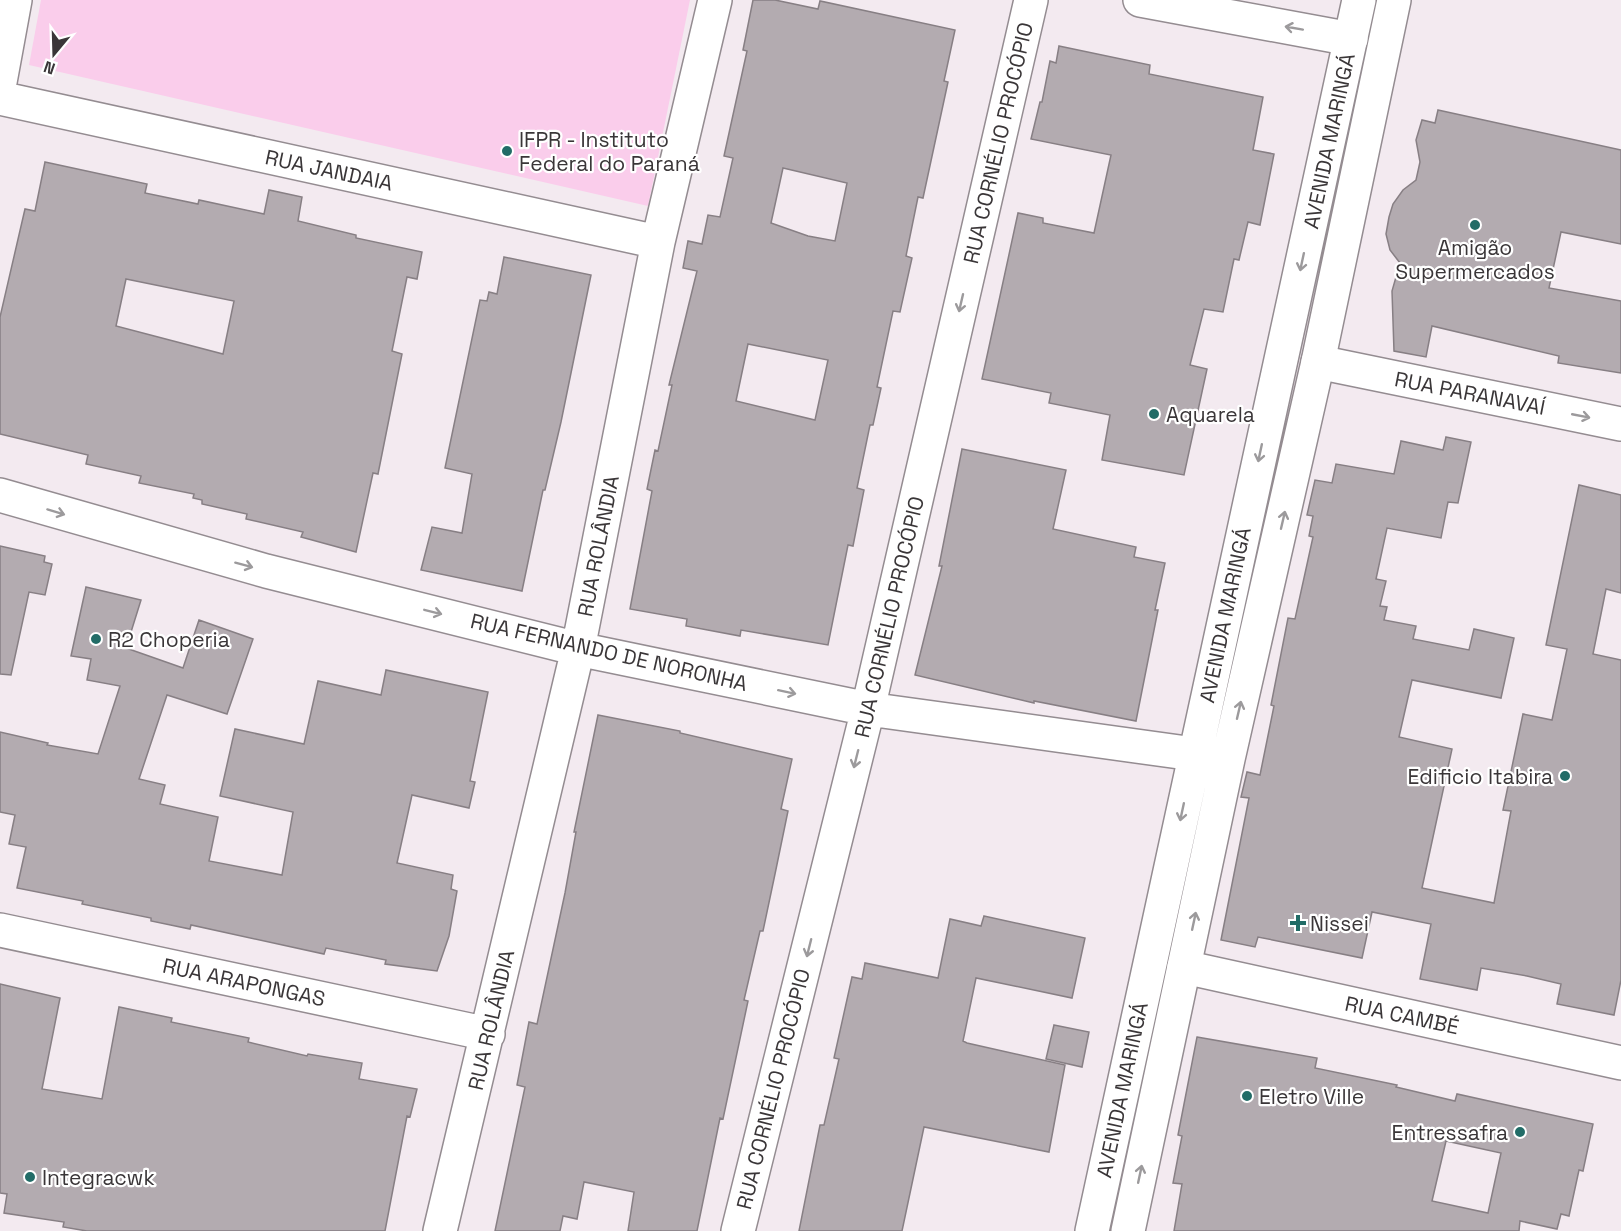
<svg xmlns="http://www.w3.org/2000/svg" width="1621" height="1231" font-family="'Space Grotesk',sans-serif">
	<rect width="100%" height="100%" fill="#f3eaf0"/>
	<path fill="#facdeb" d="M41 0H690L648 206 29 65Z"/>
	<path fill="#b3abb0" stroke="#877f84" stroke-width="1.5" fill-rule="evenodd" d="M753 0H775L818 9 820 1 955 30 944 81 948 82 923 198 918 197 906 256 912 258 900 312 893 311 877 387 881 388 873 425H870L857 488 864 490 853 546 848 545 828 645 741 630 740 636 686 626 687 619 630 609 652 491 647 489 655 450 658 451 672 385H669L697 271 683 268 688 241 702 244 708 215 720 217 733 158 724 156 747 51 743 50ZM783 168 847 183 835 241 808 236 771 223ZM748 344 828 360 815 420 736 401Z
		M1059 46 1150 65 1149 74 1263 97 1253 150 1274 154 1260 225 1248 222 1239 260 1234 259 1223 312 1204 309 1190 365 1207 369 1184 475 1102 460 1110 415 1049 403 1051 393 982 379 1018 213 1043 218V223L1094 233 1111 155 1031 139 1040 102H1042L1050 61 1056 63Z
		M1438 110 1621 150V244L1561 232 1549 288 1621 301V373L1558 363 1559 356 1432 326 1426 357 1394 351 1392 291 1400 263 1390 250 1386 234 1389 217 1393 204 1403 190 1416 180 1420 162 1416 140 1422 120 1435 123Z
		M45 162 147 184 145 193 198 204 199 200 264 214 269 190 302 197 298 221 356 235V238L422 252 417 279 407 277 392 351 402 354 378 474 373 473 356 552 301 537 303 532 246 519 247 514 202 504V500L193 498 194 494 139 483 141 476 86 464 88 455 0 434V317L25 209 35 211ZM126 279 234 301 223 354 116 326Z
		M504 257 591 275 561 422 545 490H543L522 591 421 570 432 527 462 533 472 474 445 468 480 300 487 301 489 292 497 294Z
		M1446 437 1471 442 1458 503 1448 502 1441 538 1387 528 1376 579 1386 581 1380 606 1387 607 1384 620 1416 626 1413 639 1469 650 1474 629 1514 638 1501 698 1412 680 1399 737 1452 749 1422 888 1494 903 1511 811 1503 810 1523 714 1552 720 1567 649 1546 645 1579 485 1621 495V593L1606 589 1593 654 1621 660V980L1614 1015 1557 1004 1561 984 1527 976 1481 968 1477 990 1420 979 1431 924 1372 912 1362 958 1258 937 1255 947 1221 940 1249 798 1241 797 1247 772 1260 775 1274 706 1271 705 1288 618 1295 619 1313 537 1309 536 1313 516 1307 515 1315 480 1332 483 1336 464 1394 474 1401 441 1443 450Z
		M962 449 1066 470 1053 529 1136 547 1134 557 1165 563 1155 610H1158L1136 721 1034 701V703L915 675 942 566H939Z
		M0 546 45 556 44 562 52 564 45 595 29 592 11 675 0 674Z
		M86 587 141 600 126 648 183 668 199 620 253 639 227 714 167 695 139 779 165 785 160 804 218 817 209 861 282 875 293 812 220 796 235 729 304 744 318 681 381 695 386 670 488 692 470 781 475 782 469 808 412 795 397 863 453 875 451 889 457 891 449 936 437 971 385 964 386 960 326 948 324 954 191 925 190 929 151 921V918L82 904 83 901 17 888 26 847 9 844 15 815 0 812V732L48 743 47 745 98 754 120 686 87 680 91 659 71 656Z
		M598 715 680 731V733L792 759 781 809 788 811 775 874 763 931H760L744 1000 748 1001 723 1119 720 1118 697 1231H628L634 1192 584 1182 577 1219 563 1216 560 1231H495L525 1087 517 1085 529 1022 537 1024 565 893 576 832H574Z
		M984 916 1085 938 1072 998 976 978 963 1041 967 1043 1065 1065 1049 1152 924 1127 902 1231H799L820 1125H824L839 1059 834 1058 852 977 862 979 865 963 938 978 950 919 981 926Z
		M0 984 60 998 42 1089 102 1099 119 1007 172 1018 171 1022 249 1038 248 1042 307 1056 308 1054 362 1063 359 1079 417 1089 410 1117 407 1116 385 1231H87L63 1227 64 1222 4 1213 7 1194 0 1193Z
		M1054 1025 1089 1032 1082 1067 1046 1059Z
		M1197 1037 1317 1058 1315 1068 1397 1085 1396 1087 1455 1101 1457 1094 1593 1124 1583 1171 1579 1170 1569 1216 1561 1214 1557 1229 1520 1221 1519 1231H1174L1182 1184 1173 1183 1182 1136 1178 1135ZM1446 1141 1501 1153 1488 1213 1432 1201Z"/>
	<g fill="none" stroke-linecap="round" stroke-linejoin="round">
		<defs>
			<path id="minor" d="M1140 0 1351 39
				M0 82 15 0
				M0 98 658 242
				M1318 362 1621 424
				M0 495 266 571 578 649 868 709 1223 758
				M0 930 488 1034
				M1184 967 1621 1063
				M440 1231 578 649 658 242 715 0
				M738 1231 868 709 1031 0"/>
			<path id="major" d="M1092 1231 1359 0
				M1128 1231 1228 759 1318 362 1394 0"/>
		</defs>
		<use href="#minor" stroke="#948c91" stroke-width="36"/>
		<use href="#major" stroke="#948c91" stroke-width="36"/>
		<use href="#minor" stroke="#fff" stroke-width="33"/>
		<use href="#major" stroke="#fff" stroke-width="33"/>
	</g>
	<defs><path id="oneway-shaft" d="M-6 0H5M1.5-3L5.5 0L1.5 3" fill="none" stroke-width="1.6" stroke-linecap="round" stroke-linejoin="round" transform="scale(1.5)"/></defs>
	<g stroke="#9c9a9c">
		<use href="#oneway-shaft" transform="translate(1294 28) rotate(-170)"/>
		<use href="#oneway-shaft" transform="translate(1302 262) rotate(102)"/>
		<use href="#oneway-shaft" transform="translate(961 303) rotate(103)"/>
		<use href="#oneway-shaft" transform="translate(1581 416) rotate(11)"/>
		<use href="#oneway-shaft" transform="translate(1260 453) rotate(102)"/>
		<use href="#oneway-shaft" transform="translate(56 512) rotate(17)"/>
		<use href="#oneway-shaft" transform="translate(1283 520) rotate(-77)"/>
		<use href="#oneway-shaft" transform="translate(244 565) rotate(15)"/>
		<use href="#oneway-shaft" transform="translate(433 612) rotate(14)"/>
		<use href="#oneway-shaft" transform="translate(787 692) rotate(12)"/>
		<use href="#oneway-shaft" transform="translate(1239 710) rotate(-77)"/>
		<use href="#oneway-shaft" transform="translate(856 759) rotate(104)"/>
		<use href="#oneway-shaft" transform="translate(1182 812) rotate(102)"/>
		<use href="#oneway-shaft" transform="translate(1194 921) rotate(-78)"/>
		<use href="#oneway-shaft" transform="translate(809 948) rotate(104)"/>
		<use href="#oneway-shaft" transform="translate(1140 1174) rotate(-78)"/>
	</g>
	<g fill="#226c67" stroke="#fff" stroke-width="2">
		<circle cx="507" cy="151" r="6"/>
		<circle cx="1475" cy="225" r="6"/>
		<circle cx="1154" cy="414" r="6"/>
		<circle cx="96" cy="639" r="6"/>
		<circle cx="1565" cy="776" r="6"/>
		<path d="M1295 914h6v6h6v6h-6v6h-6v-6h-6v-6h6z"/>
		<circle cx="1247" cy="1096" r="6"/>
		<circle cx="1520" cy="1132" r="6"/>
		<circle cx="30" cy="1177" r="6"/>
	</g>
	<g text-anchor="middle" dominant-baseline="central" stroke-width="4.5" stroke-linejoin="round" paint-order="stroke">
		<g font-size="21" fill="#3a3638" stroke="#fff" text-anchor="start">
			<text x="519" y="139">IFPR - Instituto<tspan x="519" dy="24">Federal do Paraná</tspan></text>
			<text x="1475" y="247" text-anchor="middle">Amigão<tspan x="1475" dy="24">Supermercados</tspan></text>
			<text x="1166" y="414">Aquarela</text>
			<text x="108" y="639">R2 Choperia</text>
			<text x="1553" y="776" text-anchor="end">Edificio Itabira</text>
			<text x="1310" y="923">Nissei</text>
			<text x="1259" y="1096">Eletro Ville</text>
			<text x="1508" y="1132" text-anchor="end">Entressafra</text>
			<text x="42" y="1177">Integracwk</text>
		</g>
		<g font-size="21" fill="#3a3638" stroke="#fff">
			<text transform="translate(1329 141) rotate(-78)">AVENIDA MARINGÁ</text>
			<text transform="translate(998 143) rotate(-77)">RUA CORNÉLIO PROCÓPIO</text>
			<text transform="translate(329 170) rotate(12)">RUA JANDAIA</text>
			<text transform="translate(1470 393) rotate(11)">RUA PARANAVAÍ</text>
			<text transform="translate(598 546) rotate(-79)">RUA ROLÂNDIA</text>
			<text transform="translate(1225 615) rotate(-78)">AVENIDA MARINGÁ</text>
			<text transform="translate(889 617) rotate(-77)">RUA CORNÉLIO PROCÓPIO</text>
			<text transform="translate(609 652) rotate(13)">RUA FERNANDO DE NORONHA</text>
			<text transform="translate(244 982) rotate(12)">RUA ARAPONGAS</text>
			<text transform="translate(1402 1015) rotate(12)">RUA CAMBÉ</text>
			<text transform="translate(491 1020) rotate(-77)">RUA ROLÂNDIA</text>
			<text transform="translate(773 1089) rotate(-76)">RUA CORNÉLIO PROCÓPIO</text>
			<text transform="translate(1122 1090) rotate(-78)">AVENIDA MARINGÁ</text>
		</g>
	</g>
	<g transform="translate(54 54) rotate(199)" stroke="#ffffff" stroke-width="4.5" paint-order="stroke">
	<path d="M0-4.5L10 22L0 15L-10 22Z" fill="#3a3638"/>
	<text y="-9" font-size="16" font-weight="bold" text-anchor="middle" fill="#3a3638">N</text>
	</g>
</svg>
